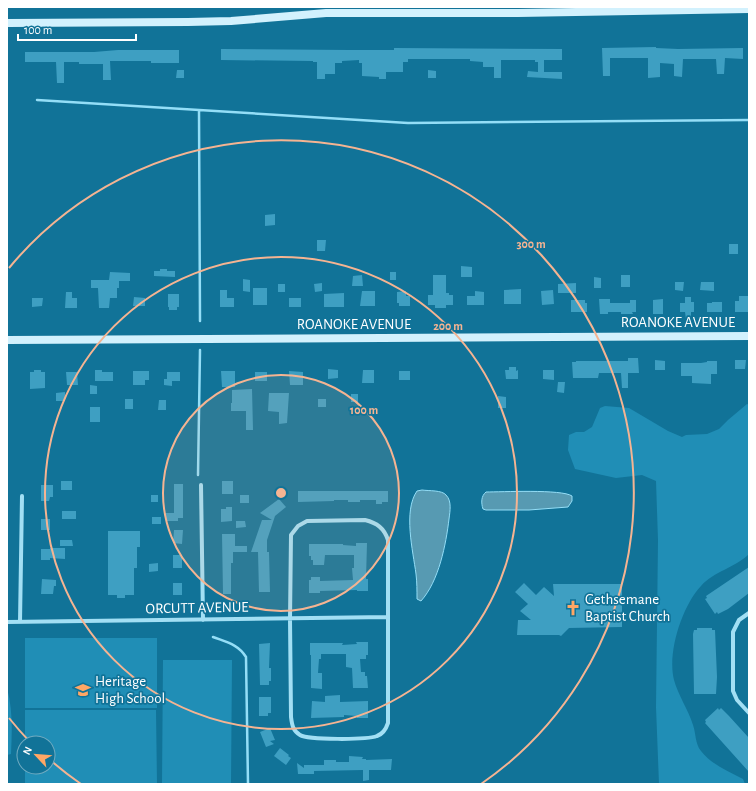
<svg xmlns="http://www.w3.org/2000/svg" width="756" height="791" font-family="'Alegreya Sans',sans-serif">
	<rect width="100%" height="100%" fill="#117398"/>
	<path fill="#208eb6" d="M747 404 749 405V554C735 568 714 571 701 586 682 606 667 653 674 680 678 695 688 709 693 725 696 733 695 744 701 751 712 765 728 771 743 779L745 784H659L656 707 658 540 656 481 642 475 616 478 575 469 568 450 569 435 576 432H584L592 427 600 408 605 406 629 408 668 431 682 437 686 435 707 434 719 429 728 420Z
		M25 638H157V708H25Z
		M163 660H232L231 784H162Z
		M7 688C13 710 12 732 11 754L7 755Z
		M25 710H156L157 784H25V767H48V743H25Z"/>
	<path fill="#579ab2" stroke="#94def7" d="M422 490C429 491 442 490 446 495 452 501 450 511 449 519 446 544 439 581 421 601L417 599C417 591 417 582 416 574 413 551 403 511 417 491Z
		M486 492C501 492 562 489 572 496V501L568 507 529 510H486L483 509C481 503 481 496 486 492Z"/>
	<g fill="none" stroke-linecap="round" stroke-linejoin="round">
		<path stroke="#94def7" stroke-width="2.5" d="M37 100 408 123 749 120
			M199 110 200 321
			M198 475 200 350
			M213 637C226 642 238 644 246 657L248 784"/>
	</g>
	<path fill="#3e9fc2" d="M656 47V48L678 49 743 48V59L725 58 724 74H717L716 59H683L682 77 674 76V64L660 63V77L648 78V58H610V76H603L602 48Z
		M394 48 562 49V60H544V72H562V79L527 77 528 71 538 72V62H535V60H501V78H494V67H483V62L470 61V59H408V62H403V72H386V79H379V77L362 76V63H359V60L342 61V63H335V74H325V79H317V62H313V61L221 60V49L350 50H394Z
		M118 50H179V63H151V61H110L111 80H103V64H79V62H64V83H57L56 62H25V52H94Z
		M177 70H184V78H176Z
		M428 70 436 71V78H428Z
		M275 214V225L265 226V215Z
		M317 240H326L325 251H317Z
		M729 244H738V254H729Z
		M461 266 472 267V277H461Z
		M160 269H167V271H175V277L154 276V271H160Z
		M110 272 130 273V281H119V288H117V298H110L109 308H99L98 288H91V280H109Z
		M390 272H396V280H390Z
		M362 275 363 286H352L353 276Z
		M433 275H446V293H449V295H453V305H446V308H435V305H428V295H433Z
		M621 275H630V287H621Z
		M594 277 601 278V288H594Z
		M243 279 250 280V292L243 291Z
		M675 282H684L683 291 675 290Z
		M701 282H714V291L700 290Z
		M322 283V291L315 292 314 284Z
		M576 283V293H558V284Z
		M278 284H285V292H278Z
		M253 288H267V305H253Z
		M521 289V304H504V290Z
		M220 290H227V298H234V307H220Z
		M553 290 554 304 542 305 541 291Z
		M362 291H375V306H360Z
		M406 291V296H410V306H399V303H397V292Z
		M475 291 484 292V305H467V296H475Z
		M66 292H72V298H77V308H65Z
		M344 293V307H324V294Z
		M168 294H179V307H177V310H169V307H168Z
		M739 296H749V312H735V301H739Z
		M134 297 145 298V306H133Z
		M685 297H691V302H694V312H691V319H686L685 312H680V303H685Z
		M32 298H43L42 306 32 307Z
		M289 298H301V307H289Z
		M599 299H610V303H630V300H636V312H632L633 314H621V312H608V314H600Z
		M663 299V314H653V300Z
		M571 300H585V303H587V312H571Z
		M712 302H722V312H707V303H712Z
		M628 358H638L639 373H628V388H622L621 373H599L598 378H573L572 362H576V361H628Z
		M655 360 665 361V370H655Z
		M735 360H746L745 369H735Z
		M707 361H717V374H711V384L692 383V376H681V363H701L707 362Z
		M509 367H516V371L518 370V379H506L505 370H509Z
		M328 369 338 370V378L328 379Z
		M34 370H41V372H45V388L30 389V372H34Z
		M95 370H102V372H113V381H95Z
		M363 370H374V383H362Z
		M543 370H554V380L543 379Z
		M133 371H149V380H145V385H133Z
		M221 371H235V387H222Z
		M289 371 303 372V385H290Z
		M399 371H410V380H399Z
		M66 372H77L78 385H67Z
		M167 372H180V381H172V386L164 385V379H167Z
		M255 372H267V381H255Z
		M558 382H565L564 393 557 392Z
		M90 385 97 386V394H90Z
		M252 389 253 430H246V411H231V403H232V390Z
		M65 392V401H56V393Z
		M269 393H289L287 423 279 424V412L268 411Z
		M351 394H358V402H351Z
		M498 396 506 397V408H498Z
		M125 399H133V409H125Z
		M318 399H326V407H318Z
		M159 400H166V410H158Z
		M90 407H100V422H90Z
		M61 481H72V490H61Z
		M222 481H233V494H222Z
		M174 484H183V518H178V521H166L165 513H174Z
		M41 485H53V497H50L49 501H41Z
		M298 491H388V502H382V504H376V500H360V502H348V500H334V501L298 502Z
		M151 495H158V502H151Z
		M240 495H249V503H240Z
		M279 499 286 507 275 516 267 540V552H269L270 592H259L258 552H251L262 520H272L260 513Z
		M226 507H232V521L221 522V509H226Z
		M62 511H76V519H62Z
		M152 517H161V524H152Z
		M41 519H50V530H41Z
		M236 521H245L246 527 236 528Z
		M174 530H183L182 544 173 543Z
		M108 531H140V547H137V568H134V595H125V598H117V595H108Z
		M222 534H235V546H247V552H233V563H231V594H223Z
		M60 540H72L73 546H60Z
		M356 543H367L366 579H368V591H357V590L320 591V593H309V580H311V577H320V581L353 580 352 568H354V555H325L324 565H313V560H311V556H309V544H343V545L356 546Z
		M50 548H65V559L50 558V560H41V549H50Z
		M173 555H182V568H173Z
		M158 563V571L149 572V564Z
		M749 567V593L728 609 718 614 717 612 715 614 705 599 707 598 706 596Z
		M42 579 56 580V586H54L53 594H41Z
		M173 583H182V595H173Z
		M524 583 536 595 544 587 554 596 553 584H622V627L569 628 561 636 559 635H517L518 620H531L520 611 528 604 515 592Z
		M697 628H712V630H715L717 677 716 694H694L693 634 694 630H697Z
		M356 642H368V655H366V659H360L361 672H365V676H367L368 688H353L352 668 346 667V654H321V659H319L318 673H322V689L311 688V655H310V643H343L342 645 357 644Z
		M270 643 269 668H271V681H269V685H260L259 644Z
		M340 695V702L368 701V718H357V716L344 715V717L311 718 312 701 325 702V696Z
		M259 697H271V713H268V716H259Z
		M718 708 719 710 721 708 729 716 749 738V772L705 723 706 722 705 720Z
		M270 728 275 740 270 741 274 744 266 747 260 732Z
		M280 748 289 755 288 756 291 758 286 765 274 756Z
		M349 756 363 757 362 759H366V760L392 759 391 770H369V780L363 781V770L314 771V774H298L297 763 304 768V765H324V760H336V762H349Z"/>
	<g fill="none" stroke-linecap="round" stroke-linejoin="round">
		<path stroke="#a2dff4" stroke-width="4" d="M201 485 203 620
			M365 520C377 523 384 528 388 540V723C386 729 383 734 377 736 367 740 308 740 300 735 293 731 292 725 291 717L290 619 291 535 298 526 307 521Z
			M749 613 739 620 733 632V691L737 700 749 713
			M7 622 388 617
			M20 622 22 496"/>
		<path stroke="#d2f1fd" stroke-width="8" d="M7 23 188 22 231 21 326 13H518L749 9
			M7 340 749 336"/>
	</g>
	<circle cx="281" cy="493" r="118" fill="#f5b492" fill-opacity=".12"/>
	<g fill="none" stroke="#f5b492" stroke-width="2">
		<circle cx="281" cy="493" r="118"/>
		<circle cx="281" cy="493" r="236"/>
		<path d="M81 784A353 353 0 0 1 49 759M31 743A353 353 0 0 1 9 718M9 268A353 353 0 1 1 481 784"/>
	</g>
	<defs>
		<symbol id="church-bare" viewBox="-9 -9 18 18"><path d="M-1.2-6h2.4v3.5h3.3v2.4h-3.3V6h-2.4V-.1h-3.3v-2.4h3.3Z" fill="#ffa765" stroke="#117398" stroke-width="2.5" paint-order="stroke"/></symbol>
		<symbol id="school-bare" viewBox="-9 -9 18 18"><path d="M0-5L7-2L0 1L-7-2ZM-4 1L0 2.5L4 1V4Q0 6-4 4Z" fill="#ffa765" stroke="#117398" stroke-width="2.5" paint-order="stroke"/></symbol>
	</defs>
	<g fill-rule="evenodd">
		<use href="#church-bare" x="562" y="597" width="22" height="22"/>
		<use href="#school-bare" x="72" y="679" width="22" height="22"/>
	</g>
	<g text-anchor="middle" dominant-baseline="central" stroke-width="3.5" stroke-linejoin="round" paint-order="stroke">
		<g font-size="15" fill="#fff" stroke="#117398">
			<text x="678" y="322">ROANOKE AVENUE</text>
			<text x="354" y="324">ROANOKE AVENUE</text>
			<text transform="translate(197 608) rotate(-1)">ORCUTT AVENUE</text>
		</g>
		<g font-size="15" fill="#fff" stroke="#117398" text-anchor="start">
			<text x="585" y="599">Gethsemane<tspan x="585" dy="17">Baptist Church</tspan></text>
			<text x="95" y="681">Heritage<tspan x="95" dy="17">High School</tspan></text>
		</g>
	</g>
	<circle cx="281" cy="493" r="6" fill="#f5b492" stroke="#117398" stroke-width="2"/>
	<g font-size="12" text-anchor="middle" font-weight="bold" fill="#f5b492" stroke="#117398" stroke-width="3.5" stroke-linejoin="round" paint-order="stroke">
		<text x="531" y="248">300 m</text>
		<text x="448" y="330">200 m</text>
		<text x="364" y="414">100 m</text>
	</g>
	<rect width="756" height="791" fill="none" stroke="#ffffff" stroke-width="16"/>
	<g transform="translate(36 755) rotate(296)"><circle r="19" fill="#117398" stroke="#70abc1"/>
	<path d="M0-3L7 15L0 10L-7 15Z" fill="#ffa765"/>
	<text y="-6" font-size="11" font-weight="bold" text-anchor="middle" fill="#ffffff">N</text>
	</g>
	<path d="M18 34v6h118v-6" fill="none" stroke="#ffffff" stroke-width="2"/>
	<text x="24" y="34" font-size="12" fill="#ffffff" stroke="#117398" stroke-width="3" paint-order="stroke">100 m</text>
</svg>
